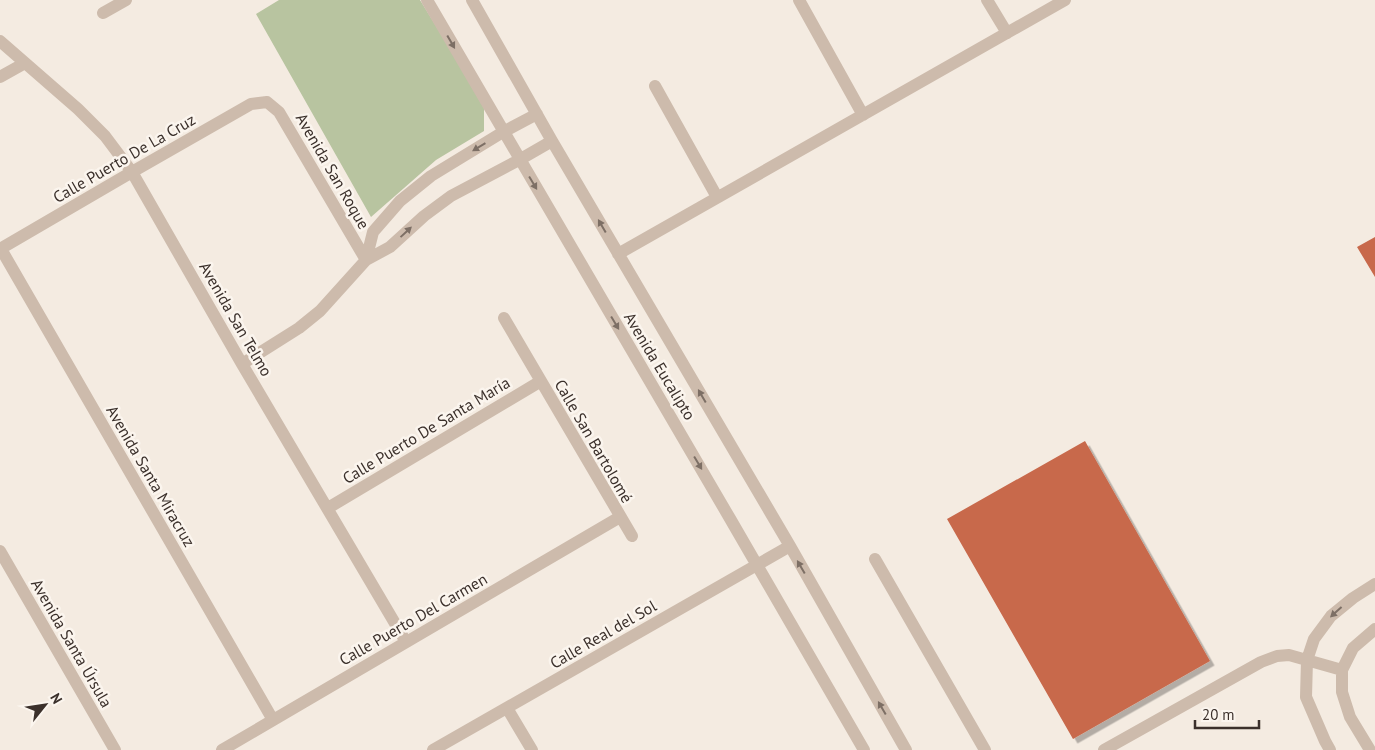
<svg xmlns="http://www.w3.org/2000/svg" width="1375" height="750" font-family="'PT Sans',sans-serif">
	<defs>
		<filter id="shadow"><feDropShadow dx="4.5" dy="4.5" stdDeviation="0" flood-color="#0004"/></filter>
	</defs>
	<rect width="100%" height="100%" fill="#f4ebe1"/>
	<path fill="#b8c4a0" d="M279 0H420L484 104V131L436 160 371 217 256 14Z"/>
	<path fill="#c8694b" filter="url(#shadow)" d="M1375 237V277L1357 247Z
		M1085 441 1210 661 1073 739 947 519Z"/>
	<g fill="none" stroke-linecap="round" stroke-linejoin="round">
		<path stroke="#cdbbac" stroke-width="12" d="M427 0C572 250 720 499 864 750
			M472 0 552 141 790 546 906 750
			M799 0 863 115
			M987 0 1007 33
			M103 13 126 0
			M0 41 78 109 105 136 132 172 242 364 406 642
			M0 77 25 63
			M655 86 717 197
			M0 249 132 172 251 104 267 102 279 112 366 260
			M1 249 273 720
			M618 254 1065 0
			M366 260 373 232 400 201 431 176 503 132 537 114
			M504 318 632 536
			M242 364 299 328 320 311 366 260 390 247 424 216 451 196 519 160 552 141
			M328 508 541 381
			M0 551 115 750
			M875 559 985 750
			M507 708 532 750
			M222 750 620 517
			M433 750 790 546
			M1104 750 1261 662 1277 656 1289 655 1342 670
			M1330 750 1325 741 1306 697 1307 660 1314 639 1331 616 1353 598 1375 584
			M1370 750 1350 717 1342 692V670L1353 648 1375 629"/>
	</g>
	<defs><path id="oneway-solid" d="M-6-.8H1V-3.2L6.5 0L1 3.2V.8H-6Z" transform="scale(1.25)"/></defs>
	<g fill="#7d6f65">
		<use href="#oneway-solid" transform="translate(451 42) rotate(60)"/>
		<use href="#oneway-solid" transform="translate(479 147) rotate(149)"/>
		<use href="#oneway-solid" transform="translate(533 183) rotate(59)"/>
		<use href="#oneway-solid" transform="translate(602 226) rotate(-120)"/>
		<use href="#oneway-solid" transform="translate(406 232) rotate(-43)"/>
		<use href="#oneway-solid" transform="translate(615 323) rotate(59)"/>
		<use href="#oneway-solid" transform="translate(702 396) rotate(-120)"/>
		<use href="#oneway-solid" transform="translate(698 463) rotate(59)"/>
		<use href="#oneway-solid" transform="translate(801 567) rotate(-120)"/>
		<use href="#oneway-solid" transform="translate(1336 612) rotate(138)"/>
		<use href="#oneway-solid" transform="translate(882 708) rotate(-120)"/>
	</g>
	<g text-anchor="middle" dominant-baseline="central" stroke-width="5" stroke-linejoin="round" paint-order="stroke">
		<g font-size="16" fill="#3b302b" stroke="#fbf5ee">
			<text transform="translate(124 158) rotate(-30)">Calle Puerto De La Cruz</text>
			<text transform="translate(333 171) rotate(60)">Avenida San Roque</text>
			<text transform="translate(236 319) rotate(60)">Avenida San Telmo</text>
			<text transform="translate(660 366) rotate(59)">Avenida Eucalipto</text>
			<text transform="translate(426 430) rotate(-31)">Calle Puerto De Santa María</text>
			<text transform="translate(594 441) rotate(60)">Calle San Bartolomé</text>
			<text transform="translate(151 476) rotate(60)">Avenida Santa Miracruz</text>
			<text transform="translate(413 619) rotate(-30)">Calle Puerto Del Carmen</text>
			<text transform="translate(603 634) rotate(-30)">Calle Real del Sol</text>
			<text transform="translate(72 643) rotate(60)">Avenida Santa Úrsula</text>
		</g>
	</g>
	<g transform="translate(45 705) rotate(60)" stroke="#fbf5ee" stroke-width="4" paint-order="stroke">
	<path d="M0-4L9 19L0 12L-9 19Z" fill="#3b302b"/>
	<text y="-8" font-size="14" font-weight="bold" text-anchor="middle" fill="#3b302b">N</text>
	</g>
	<path d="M1195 720v8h64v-8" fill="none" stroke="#3b302b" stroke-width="2.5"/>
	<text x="1202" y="720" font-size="15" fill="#3b302b" stroke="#fbf5ee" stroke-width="4" paint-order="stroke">20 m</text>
</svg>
